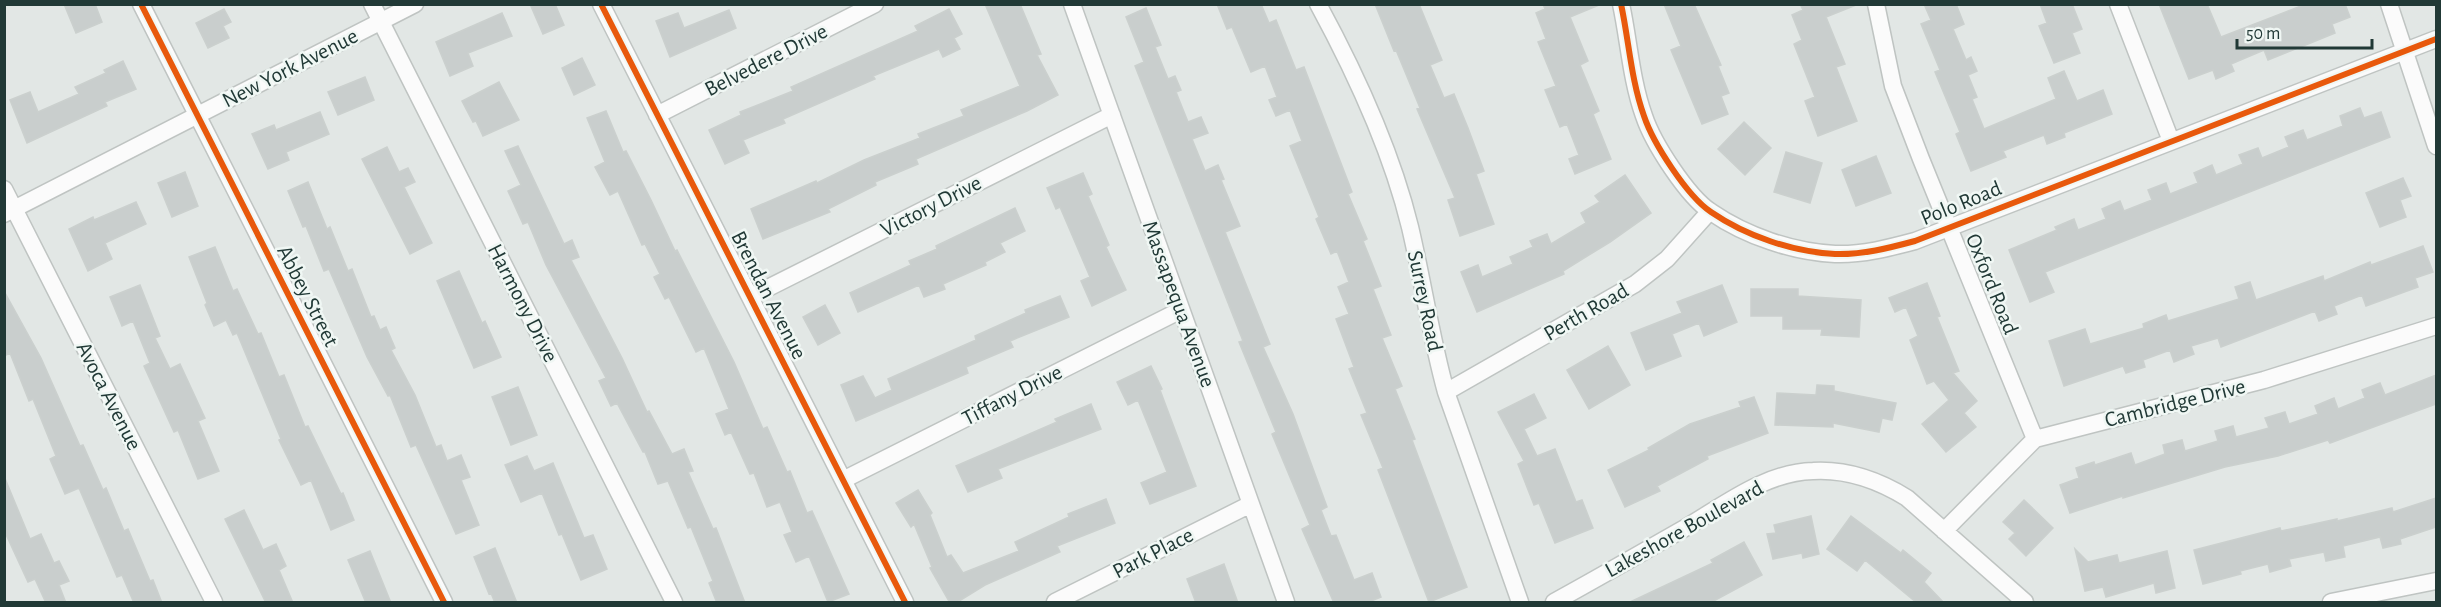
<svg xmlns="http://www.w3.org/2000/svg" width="2441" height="607" font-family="'Alegreya Sans',sans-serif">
	<rect width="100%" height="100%" fill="#e2e7e5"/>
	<path fill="#c9cecd" stroke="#cbd0ce" stroke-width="1.5" d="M64 4H95L102 22 76 33Z
		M530 4H555L564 25 543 34Z
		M985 4H1020L1041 54 1037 55 1058 95 1027 111 916 159 918 164 875 182 876 185 828 209 830 212 763 239 751 209 816 181 817 183 864 160 920 138 918 134 964 116 961 110 1020 86Z
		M1217 4H1261L1269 23 1276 20 1296 70 1304 67 1352 192 1348 194 1367 239 1363 241 1381 286 1373 289 1391 335 1382 338 1402 386 1395 389 1415 439 1412 440 1467 587 1429 602 1378 470 1383 468 1361 415 1367 413 1349 369 1354 367 1336 319 1349 314 1338 287 1349 282 1337 251 1331 254 1316 219 1319 217 1290 146 1302 141 1290 110 1276 116 1269 100 1277 97 1265 66 1251 72 1232 27 1227 29Z
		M1375 4H1419L1442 60 1430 65 1444 98 1454 94 1468 128 1484 171 1476 174 1494 224 1460 236 1448 200 1455 198 1417 109 1420 108 1396 50 1394 51Z
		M1543 4 1599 5 1570 17 1588 61 1580 65 1599 111 1593 114 1611 159 1575 174 1569 159 1579 155 1567 124 1560 127 1545 90 1556 86 1538 42 1546 39 1536 13 1545 9Z
		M1664 4H1694L1721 65 1718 66 1729 93 1721 96 1728 114 1702 124 1671 50 1681 46Z
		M1800 4 1856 5 1826 17 1845 64 1836 67 1857 121 1818 136 1805 101 1815 97 1794 44 1802 40 1792 15 1803 10Z
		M1924 4H1956L1964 24 1953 29 1966 60 1971 57 1977 71 1968 75 1977 97 1972 99 1984 129 2056 99 2048 78 2064 71 2077 101 2103 90 2112 114 2064 133 2065 137 2047 144 2044 135 2003 151 2006 157 1971 171 1956 134 1960 132 1935 72 1940 70 1921 24 1931 20Z
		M2040 4H2072L2082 29 2072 33 2080 53 2054 63 2039 26 2047 23Z
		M2159 4H2207L2221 37 2306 4H2345L2350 17 2332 24 2335 33 2308 44 2268 60 2264 50 2231 64 2234 71 2216 79 2213 70 2189 79Z
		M1146 8 1161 45 1155 47 1168 79 1175 76 1181 90 1176 92 1188 122 1201 117 1208 133 1192 139 1205 171 1218 165 1224 179 1221 180 1240 226 1225 232 1270 344 1263 347 1293 414 1327 507 1321 510 1331 536 1336 535 1354 580 1372 573 1381 597 1366 603H1334L1302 529 1310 525 1272 434 1276 432 1239 342 1243 341 1135 66 1144 62 1126 17Z
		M224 9 231 22 223 26 229 38 208 48 196 23Z
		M949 9 962 34 954 38 960 49 943 57 939 49 873 76 875 79 783 119 785 123 743 140 749 153 725 164 709 130 741 115 740 112 793 91 791 87 918 31 915 26Z
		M729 10 736 28 670 57 656 21 678 13 684 28Z
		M502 13 512 36 468 53 473 66 450 76 436 42Z
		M582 58 595 85 574 95 562 68Z
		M123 61 136 89 105 102 107 106 27 143 10 100 30 92 38 112 79 94 75 87 106 73 104 70Z
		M365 77 374 100 338 115 328 92Z
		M499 82 519 120 483 136 476 121 473 122 462 101Z
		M2360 108 2364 118 2381 112 2390 137 2045 272 2054 292 2030 302 2009 250 2057 230 2055 227 2074 219 2078 230 2106 219 2102 209 2120 201 2124 211 2152 200 2148 190 2166 183 2170 194 2198 183 2194 173 2212 165 2216 175 2243 164 2239 155 2258 148 2262 158 2289 147 2285 137 2303 130 2307 140 2343 126 2340 116Z
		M606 111 623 152 626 151 651 200 675 251 677 250 734 362 763 429 767 427 787 472 790 471 807 513 812 511 849 594 828 602 809 556 796 562 784 535 792 532 780 502 767 507 754 473 750 474 731 432 725 435 716 414 729 409 704 348 696 352 669 297 665 299 654 277 660 274 645 244 642 245 618 191 610 195 595 167 605 162 587 118Z
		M320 112 329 134 286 152 289 160 268 169 252 134 274 125 276 130Z
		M1744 122 1771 148 1745 175 1718 149Z
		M518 146 564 244 572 240 579 257 571 260 622 358 647 412 649 411 672 454 684 449 693 471 688 472 713 529 716 528 745 603H717L709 583 713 581 691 527 688 528 668 481 658 484 645 452H643L617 403 611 406 599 381 606 378 546 265 528 222 523 224 508 191 521 185 505 151Z
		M387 147 399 172 408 168 415 182 404 187 432 243 410 254 362 159Z
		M1786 152 1822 163 1810 203 1774 192Z
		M1876 156 1891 193 1856 206 1842 170Z
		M185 172 198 206 172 217 158 183Z
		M1083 173 1092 194 1088 196 1109 245 1106 247 1126 290 1092 306 1081 281 1090 277 1060 207 1056 209 1047 188Z
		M1625 175 1651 213 1610 242 1563 271 1564 274 1477 312 1461 272 1478 265 1482 277 1513 264 1510 257 1533 247 1530 241 1547 234 1551 244 1586 223 1581 213 1600 202 1595 196Z
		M2403 178 2411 196 2400 200 2406 217 2380 227 2366 193Z
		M308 182 327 229 330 227 348 271 352 269 371 317 374 316 380 330 386 327 395 348 391 350 415 395 436 447 441 445 447 461 461 455 470 477 461 480 479 525 456 534 416 445 411 447 390 395 388 396 367 357 329 269 324 271 306 226 303 227 288 191Z
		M136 202 146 224 105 243 112 259 88 271 69 229 93 217 94 220Z
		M1015 208 1025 231 1000 243 1005 252 985 262 986 265 943 284 945 289 924 297 919 285 858 312 850 293 911 265 909 261 937 249 936 246Z
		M2423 246 2433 272 2415 278 2418 287 2366 306 2362 295 2334 306 2337 314 2319 321 2315 311 2221 347 2218 338 2191 346 2194 354 2174 362 2170 350 2143 360 2145 367 2126 373 2123 366 2064 386 2049 341 2085 329 2090 344 2144 328 2143 324 2166 315 2168 321 2239 299 2235 287 2250 282 2256 300 2323 276 2324 281 2370 262 2371 265Z
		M215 247 233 291 237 289 258 334 261 333 279 377 284 375 305 427 308 426 341 494 343 493 354 520 331 530 311 480 301 485 279 440 281 439 237 333 233 335 226 320 214 326 205 305 207 303 189 257Z
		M459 271 482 323 485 321 501 357 474 368 437 281Z
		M1927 283 1940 316 1937 317 1959 371 1953 373 1977 401 1964 413 1976 427 1946 452 1922 424 1949 400 1934 381 1927 384 1910 340 1918 336 1906 307 1895 312 1889 298Z
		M140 285 160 336 155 338 170 369 180 364 205 418 198 421 219 471 198 479 178 430 174 432 144 366 150 363 133 321 122 326 110 297Z
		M1722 285 1737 322 1704 336 1699 323 1672 334 1681 356 1646 370 1631 333 1682 313 1677 302Z
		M1751 289H1798V296L1861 300 1859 337 1821 335 1822 329H1783V316H1751Z
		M4 291 41 358 80 446 83 445 103 490 106 488 124 531 128 529 150 581 153 580 162 603H134L122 575 117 577 79 488 65 494 50 459 56 456 33 399 29 401 10 353 4 356Z
		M1060 296 1069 317 1010 341 1013 347 966 367 968 373 856 421 841 385 863 376 875 398 892 390 888 379 976 340 975 336 1026 313 1025 310Z
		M825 305 840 333 818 345 803 317Z
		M1608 346 1630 385 1589 409 1567 370Z
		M1151 366 1162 389 1160 390 1196 486 1150 504 1141 483 1167 472 1138 400 1128 405 1117 382Z
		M2436 375V404L2330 443 2328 440 2278 456 2225 467 2123 498V496L2070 513 2060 485 2079 478 2076 468 2094 462 2095 465 2131 453 2135 465 2165 454 2163 445 2182 440 2185 451 2218 441 2215 431 2233 426 2236 437 2269 428 2265 418 2285 412 2289 424 2318 414 2315 406 2334 398 2338 409 2365 398 2362 390 2380 383 2385 395Z
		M1817 385 1834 386V391L1896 403 1892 420 1882 418 1879 432 1833 423V427L1775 425 1777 393 1816 395Z
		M518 387 537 435 511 445 492 397Z
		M1534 394 1546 418 1524 429 1537 456 1555 449 1576 502 1582 500 1593 528 1555 543 1539 503 1534 505 1518 464 1524 461 1498 412Z
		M1754 397 1768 433 1707 456 1708 459 1657 486 1660 491 1625 507 1608 470 1649 450 1648 448 1690 424 1741 407 1739 402Z
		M1091 404 1101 429 998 469 1002 478 968 492 956 466 1057 422 1055 419Z
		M527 456 534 471 553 463 584 538 593 535 607 569 581 580 562 534 559 535 542 493 521 502 505 465Z
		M4 476 30 539 41 534 54 563 59 561 69 581 59 585 66 603H46L35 579 28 582 4 530Z
		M918 490 932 513 930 515 947 557 951 555 963 573 1019 551 1015 542 1069 517 1068 514 1106 499 1115 523 1057 546 1060 552 985 585 956 603H950L930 568 932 567 914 524 911 527 896 503Z
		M2436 498V527L2400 539 2401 544 2383 548 2380 537 2343 546 2345 557 2326 561 2324 552 2289 559 2291 566 2270 572 2268 564 2240 571 2241 574 2203 584 2194 550 2280 528 2281 531 2337 519V521L2392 508 2393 512Z
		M2024 500 2053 528 2026 556 2009 539 2015 533 2003 522Z
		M244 510 263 550 276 544 286 566 279 570 293 603H266L225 519Z
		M1811 516 1819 554 1803 558 1802 553 1773 559 1767 534 1776 533 1774 525Z
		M1851 516 1901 553 1903 550 1931 573 1924 582 1944 603H1917L1865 560 1857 571 1827 549Z
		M1744 542 1762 575 1710 603H1628L1713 563 1711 560Z
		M495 548 517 603H495L491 593 489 594 474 557Z
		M2075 549 2088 562 2117 555 2119 563 2167 551 2175 588 2156 593 2154 583 2106 597 2103 587 2085 591Z
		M370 551 391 603H366L348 560Z
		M1224 564 1238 603H1196L1187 579Z"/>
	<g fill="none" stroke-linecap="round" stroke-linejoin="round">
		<defs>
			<path id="minor" d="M141 4 444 602
				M372 4 674 602
				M601 4 905 602
				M1072 4 1286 602
				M1318 4C1356 74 1391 149 1410 227 1423 282 1431 338 1446 392L1520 602
				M1621 4C1629 41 1631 80 1644 116 1653 143 1687 196 1711 212 1746 236 1793 252 1835 254 1862 255 1889 248 1915 241L2436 39
				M1876 4 1893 86 1921 159 2035 439
				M2118 4 2171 141
				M2389 4 2436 146
				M657 115 875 4
				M4 189 214 602
				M4 214 415 4
				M750 297 1112 115
				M1446 392 1635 284 1667 259 1710 211
				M843 480 1181 310
				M1944 531 2035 439 2264 380 2436 326
				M1055 602 1251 504
				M1554 602C1598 578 1641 553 1685 528 1724 505 1766 472 1813 471 1848 469 1878 480 1907 498L2025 602
				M2331 602 2436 581"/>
		</defs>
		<use href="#minor" stroke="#bfc4c2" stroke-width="19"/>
		<use href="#minor" stroke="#fbfbfb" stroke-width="16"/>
		<defs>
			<path id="cycleway" d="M141 4 444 602
				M601 4 905 602
				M1621 4C1629 41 1631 80 1644 116 1653 143 1687 196 1711 212 1746 236 1793 252 1835 254 1862 255 1889 248 1915 241L2436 39"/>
		</defs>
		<use href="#cycleway" stroke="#f0f7f4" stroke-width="10"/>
		<use href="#cycleway" stroke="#e8590c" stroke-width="6"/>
	</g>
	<g text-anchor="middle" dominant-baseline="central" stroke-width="5" stroke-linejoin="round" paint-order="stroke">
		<g font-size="22" fill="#213936" stroke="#f0f7f4">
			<text transform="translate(766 60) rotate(-27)">Belvedere Drive</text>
			<text transform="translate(290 68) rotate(-27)">New York Avenue</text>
			<text transform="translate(1961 203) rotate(-22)">Polo Road</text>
			<text transform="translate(931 206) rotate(-27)">Victory Drive</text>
			<text transform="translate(1992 284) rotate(68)">Oxford Road</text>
			<text transform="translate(769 295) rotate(63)">Brendan Avenue</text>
			<text transform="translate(308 296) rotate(63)">Abbey Street</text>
			<text transform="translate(1425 301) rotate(78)">Surrey Road</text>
			<text transform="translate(523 303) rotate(63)">Harmony Drive</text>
			<text transform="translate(1179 304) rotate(70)">Massapequa Avenue</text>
			<text transform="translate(1586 312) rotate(-30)">Perth Road</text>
			<text transform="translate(1012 395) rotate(-27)">Tiffany Drive</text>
			<text transform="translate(109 396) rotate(63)">Avoca Avenue</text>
			<text transform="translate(2175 403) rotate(-14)">Cambridge Drive</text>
			<text transform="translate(1684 529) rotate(-29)">Lakeshore Boulevard</text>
			<text transform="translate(1153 553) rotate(-27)">Park Place</text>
		</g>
	</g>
	<rect width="2441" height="607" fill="none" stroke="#213936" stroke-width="12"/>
	<path d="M2237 39v9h135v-9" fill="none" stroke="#213936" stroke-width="3"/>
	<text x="2246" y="39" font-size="18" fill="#213936" stroke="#f0f7f4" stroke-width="4.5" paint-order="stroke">50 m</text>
</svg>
